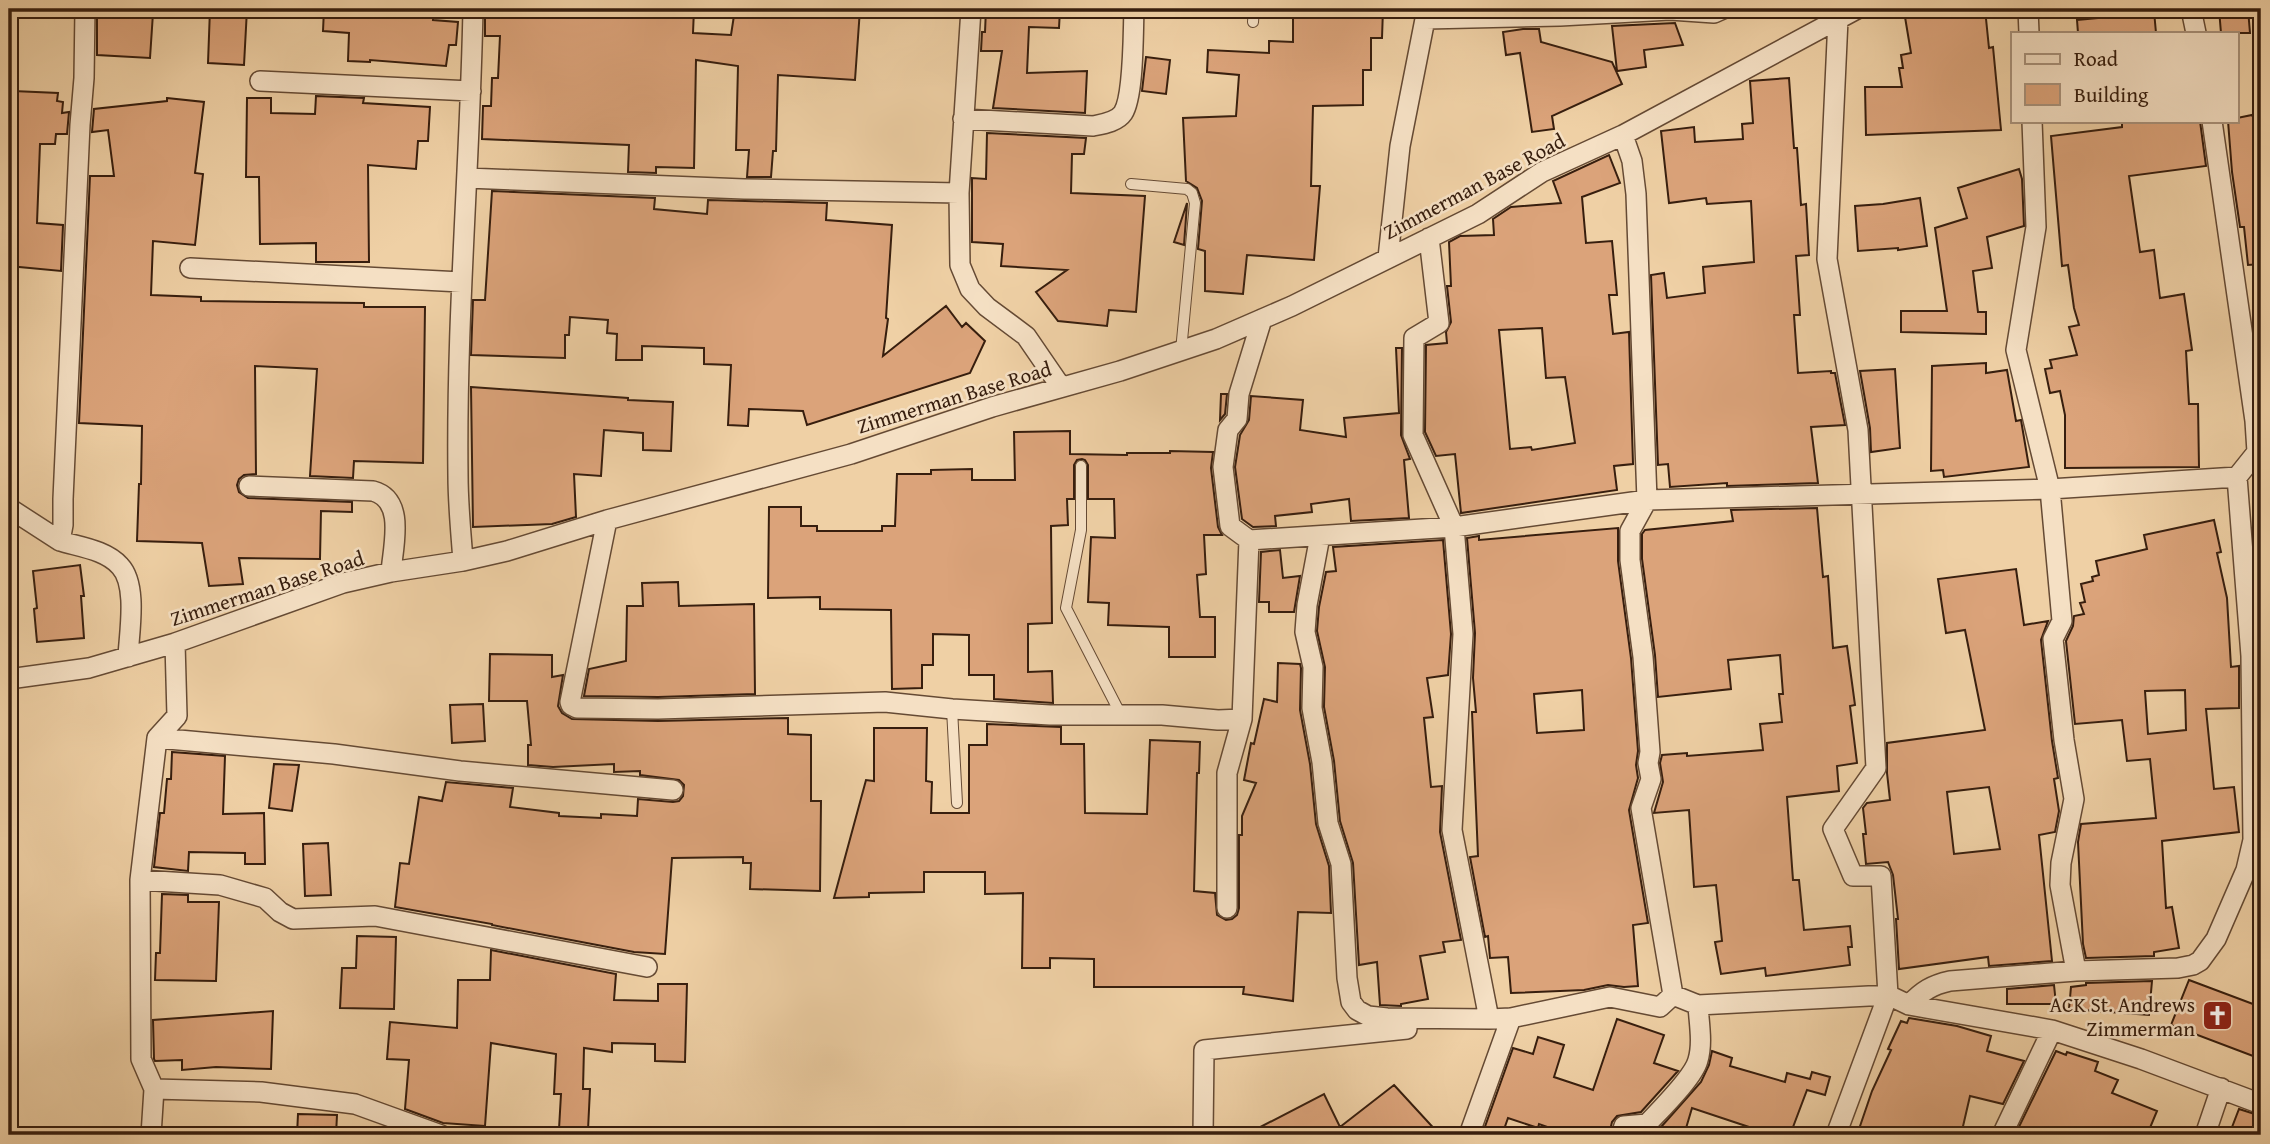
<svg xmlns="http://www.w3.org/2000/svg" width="2270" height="1144" font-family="'Gentium Book Plus',serif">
	<rect width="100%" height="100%" fill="#efd0a5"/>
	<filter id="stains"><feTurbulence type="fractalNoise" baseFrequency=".00286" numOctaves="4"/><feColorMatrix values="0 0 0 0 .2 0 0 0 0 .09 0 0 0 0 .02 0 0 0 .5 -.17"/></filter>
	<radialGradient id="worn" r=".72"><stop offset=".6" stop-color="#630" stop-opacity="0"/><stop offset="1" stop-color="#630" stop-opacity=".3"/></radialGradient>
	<path fill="#dba37a" stroke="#371e0e" stroke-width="2" fill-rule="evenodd" d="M210 9H247L244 65 208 63Z
		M324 9H434L433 20 458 22 456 45H449L446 66 370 60V62L348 61 349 33 323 31Z
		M485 9H694L693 33 731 35 735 9H860L855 80 778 75 776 151H773L771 177H747L749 150H736L738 66 696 60 694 168 656 167V173L628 172 629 145 482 139 483 106H491L492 78H498L500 36H485Z
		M986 9H1060L1059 28 1029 27 1027 73 1087 71 1085 113 993 108 1002 51H981L982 32H985Z
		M1293 9H1383L1382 38H1371V70H1363V105L1313 106 1311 186H1320L1314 260 1247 255 1243 294 1205 291V251L1198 249 1202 201 1197 188 1186 181 1183 118 1236 116 1239 75 1207 72 1208 50 1269 53V41L1293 42Z
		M1914 9H1985L1989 48 1993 47 2001 130 1866 135 1865 87H1902L1899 68H1903L1901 55 1911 53 1904 11Z
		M2095 9H2133V13L2154 11 2156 33H2078L2077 20 2097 18Z
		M2219 9H2248L2250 33H2221Z
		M97 10 153 13 150 58 97 55Z
		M1675 23 1683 45 1644 50 1646 67 1617 71 1612 26Z
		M1523 29H1539L1541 42 1612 62 1622 84 1552 116 1554 129 1532 132 1520 53 1506 55 1503 32Z
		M1146 57 1170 60 1166 94 1142 91Z
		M1789 78 1794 148H1797L1801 205 1806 204 1809 255 1796 256 1800 315H1794L1798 373 1831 371V373H1835L1845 425 1811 427 1818 483 1727 486V483L1670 487 1668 464 1658 465 1651 275 1664 273 1667 298 1705 293 1703 267 1754 262 1751 201 1707 204 1706 198 1669 203 1661 131 1694 127 1695 142 1743 139 1742 124 1753 123 1750 81Z
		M13 91 58 93 57 101 63 102 62 113 69 112 67 134H56L55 144H40L37 223 63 225 61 271 9 266V232H13L16 192 9 191Z
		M316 96 364 98 363 103 430 107 428 141H418L416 169 368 165 369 262H316V243L260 244 259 177H246L247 98H271V113L315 114Z
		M167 98 204 102 195 173 203 174 195 245 153 241 151 295 201 297V301L364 303V307H425L423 463 354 461 353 478 310 476 317 369 255 366 256 474 244 475 239 479 237 485 239 492 248 498 352 502V512L321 511 320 559 239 558 243 584 209 586 202 543 137 541 139 484H141L142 426 79 423 90 176H114L108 130 92 132 94 109 167 101Z
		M2252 115 2253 117 2261 115V264L2248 265 2244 227H2240L2232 172 2228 121H2237V118Z
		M2139 121H2200L2206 166 2129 176 2140 252 2154 250 2160 298 2184 294 2192 350 2186 351 2189 404H2198L2199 467 2065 468V415L2060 391 2050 393 2045 369 2052 368 2050 360 2077 355 2069 327 2079 325 2074 308 2068 265 2062 266 2051 136 2122 127V123Z
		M987 133 1086 138 1084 154H1072L1071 193 1145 196 1136 312 1109 310 1107 326 1058 321 1036 292 1067 270 1001 266 1003 244 972 242V178L986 179Z
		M1609 155 1620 183 1582 197 1586 243 1612 241 1617 295H1609L1613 334 1629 332 1633 464 1614 466 1617 490 1461 513 1455 454 1436 456 1425 432 1426 345 1447 343 1446 332 1451 322 1447 286H1451L1449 242 1460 236 1494 235 1493 219 1511 207 1561 203 1553 181ZM1542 328 1546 378 1565 377 1575 443 1532 450 1531 447 1510 449 1499 330Z
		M2019 169 2022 179 2024 226 1987 237 1992 268 1973 271 1978 312H1986V334L1901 332V311H1947L1935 228 1967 218 1958 188Z
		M492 191 655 198 654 209 707 214 708 200 827 203 826 220 892 225 886 318 888 319 883 356 946 306 962 327 966 323 985 341 970 373 807 425 803 411 749 409 748 426 728 425 731 365 704 364V348L642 346V360H616L617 334 607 333 608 320 570 317 569 335H565V358L471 355 473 300H485Z
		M1920 198 1927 246 1898 250V248L1858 251 1855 206 1883 204Z
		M1187 203V204L1184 245 1174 242Z
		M1396 348H1402L1401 435 1410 459 1404 460 1409 518 1351 521 1349 499 1311 504 1312 512 1275 516 1276 526 1253 527 1242 519 1235 467 1240 435 1249 420 1251 396 1303 400 1300 430 1346 437 1344 418 1399 413Z
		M1986 363V373L2007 370 2016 421 2021 420 2029 467 1944 477 1943 470 1931 471 1932 366Z
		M1895 369 1900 448 1871 452 1870 428 1860 371Z
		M471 387 628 398V400L673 402 671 451 643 450V433L604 430 601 476 574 474 576 517 552 524 473 527Z
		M1221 394H1227L1225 414 1220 420Z
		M1070 431V454L1127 455V453H1170V451L1213 452 1211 468 1218 527 1222 535H1204L1206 574 1197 575 1200 617H1215V657H1169V627L1108 625 1109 603 1088 602 1091 537 1115 538 1114 499H1088V465L1085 460 1082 459 1077 460 1074 465V499H1067L1068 525 1051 526 1052 623 1028 624V672L1052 671 1053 703 994 699V675H969V635L933 634V665H922V688L892 689 891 610 820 609V597L768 598 769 507H801V526H817V531H882V526H895L897 474H931V470L972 469V480H1015L1014 432Z
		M1817 508 1823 577 1828 576 1833 648 1847 646 1855 705 1850 706 1857 763 1837 766 1839 791 1787 797 1793 880H1799L1804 930 1850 926 1852 947H1848L1850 965 1766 976 1765 968 1721 974 1715 942 1722 941 1716 885 1694 887 1689 810 1654 813 1663 782 1660 763 1662 755 1687 753V756L1763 750 1760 724 1782 722 1779 694H1783L1780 655 1728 660 1731 689 1658 697 1655 655 1642 559V534L1645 530 1733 521 1731 510Z
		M2214 520 2221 552 2217 553 2227 598 2231 667 2239 666V708L2206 709 2214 789 2234 787 2239 832 2162 841 2166 908 2172 907 2179 948 2154 952V956L2086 958 2083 944 2078 842 2081 824 2156 818 2150 759 2127 761 2122 720 2075 724 2066 641 2073 626 2074 616 2084 614 2080 603 2085 602 2081 584 2093 581 2092 577 2099 575 2096 561 2147 549 2144 535ZM2185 690 2186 730 2148 734 2145 691Z
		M1618 528V561L1631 658 1638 751 1636 765 1638 778 1629 810 1648 923 1633 925 1638 986 1624 987 1608 985 1584 990 1511 993 1508 957 1490 958 1488 936 1485 937 1470 857 1478 856 1472 712H1476L1473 678 1475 633 1467 538 1479 536V540ZM1582 690 1584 730 1537 733 1534 694Z
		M1443 540 1451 634 1448 675 1427 678 1433 717 1424 718 1431 787 1442 786 1440 832 1461 940 1443 942 1445 952 1420 956 1428 999 1401 1004V1006L1380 1005 1377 962 1359 965 1353 863 1340 821 1334 761 1324 707 1325 667 1317 631 1319 607 1326 572 1336 571 1333 547Z
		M1280 550 1283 578 1300 576 1294 612H1269V602H1259L1261 552Z
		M80 565 84 596H81L84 638 37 642 34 609 37 608 33 571Z
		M2016 569 2024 625 2048 621 2041 640 2052 741 2058 778 2054 779 2059 811 2055 832 2039 835 2052 961 1989 966 1988 957 1899 969 1896 919H1898L1893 875 1888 862 1866 864 1863 834H1866L1863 808 1867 803 1890 800 1887 773V743L1985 730 1965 630 1946 633 1938 579ZM1989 787 2000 849 1954 854 1947 792Z
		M678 582 679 606 754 604 755 694 658 697 584 696 589 669 626 661 627 606H643L642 583Z
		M490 654 552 655V677L563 675 558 706 562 713 572 719 658 721 788 718V734L811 735V801H821L820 891 750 889 751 863H743V857L672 858 665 954 634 952 492 925V924L395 907 400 863 409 864 419 797 442 801 446 782 513 788 510 807 559 813V816L601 818V814L637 816 638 799 673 802 679 801 683 796 684 785 679 780 640 775V771L614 772V764L553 767 528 765V745H531L527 701H489Z
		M1278 663 1300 664 1301 668 1300 710 1310 764 1316 824 1329 866 1331 913 1298 912 1293 1001 1243 994 1244 987H1094V959L1050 958V968H1022L1023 893 985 894V872H924V892L869 893V897L834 898 866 780 874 781V728H927L926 781 932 782 931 813H969V745H987V724L1061 727V744H1084L1085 813 1147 814 1150 740 1200 742 1199 773H1197L1194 891 1215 893 1217 915 1226 920 1232 919 1237 915 1239 908V835H1242V816L1256 783 1244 780 1251 743 1254 744 1264 699 1277 702Z
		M483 704 485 741 452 743 450 705Z
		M172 752 225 756 223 814 264 813 265 864H245V853L189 852 188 871 154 867 160 813H164L167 779H171Z
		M274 764 299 765 292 811 269 808Z
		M328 843 331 895 305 896 303 844Z
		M162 894 188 895V902H219L216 981 155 980 156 953H160Z
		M357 936 396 937 394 1009 340 1008 342 968H356Z
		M491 950 616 974 614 1000 658 1001V984H687L685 1062 655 1061V1044L612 1043V1052L584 1048 583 1089H590L588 1130 559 1129 561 1094H554L556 1054 491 1043 485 1126 443 1123 405 1109 409 1060 387 1059 390 1022 457 1028 458 980H490Z
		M2189 980 2261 1007V1059L2171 1025Z
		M2152 981 2149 1015 2069 1009 2071 987 2086 985V983Z
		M2054 985 2056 1004H2007V989Z
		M273 1011 271 1069 216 1067 182 1070V1060L155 1061 154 1059 153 1020Z
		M1909 1018 1957 1026 1991 1036 1987 1051 2024 1061 2003 1104 1970 1096 1961 1135H1857L1872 1091 1891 1050 1888 1049 1901 1021 1907 1023Z
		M1617 1019 1664 1035 1654 1063 1678 1071 1641 1112 1617 1116 1612 1122 1609 1135H1570L1539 1124 1538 1128 1508 1118 1502 1135H1482L1513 1048 1533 1054 1538 1037 1564 1045 1554 1077 1593 1090Z
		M1712 1051 1732 1058 1730 1066 1785 1082 1787 1073 1810 1079 1812 1072 1830 1077 1825 1095 1807 1090 1790 1135H1760L1761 1131 1692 1108 1684 1135H1658L1661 1127 1701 1082 1709 1065Z
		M2056 1051 2066 1055 2067 1052 2098 1062 2095 1071 2118 1080 2112 1093 2157 1111 2147 1135H2015Z
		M1394 1085 1440 1135H1245L1324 1094 1340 1127Z
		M2239 1109 2261 1116V1135H2229Z
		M298 1114 337 1115 336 1135H297Z"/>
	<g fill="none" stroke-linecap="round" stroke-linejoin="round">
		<defs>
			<path id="service" d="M1253 22 1254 9
				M1131 184 1187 189 1192 193 1195 203 1181 351
				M1081 466V530L1066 608 1121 715
				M952 709 957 803"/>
			<path id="minor" d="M85 9 84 78 80 125 63 499V525L60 541C80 547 106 550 120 566 138 585 129 633 128 657
				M971 9 959 193 960 265 970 289 987 307 1026 336 1061 387
				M2028 9 2029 33
				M2191 9 2196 33
				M1426 19 1560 16 1670 10 1714 13 1723 9
				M260 81 471 91
				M963 119 1093 126C1103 124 1117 122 1123 113 1134 96 1133 32 1134 9
				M2032 121 2036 227 2016 350 2050 489 2062 621 2053 639 2064 740 2074 799 2061 863 2060 885 2076 971
				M1623 135 1632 161 1636 194 1647 500 1630 531V560L1643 657 1650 752 1648 763 1651 779 1641 808 1673 995
				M467 178 744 189 959 193
				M1429 238 1439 323 1414 338 1413 435 1454 527 1463 634 1452 830 1489 1019 1511 1018 1610 997 1660 1007 1673 995 1698 1005 1888 995 1909 1005 2052 1030 2141 1059 2261 1104
				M1388 258 1400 146 1427 9
				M190 268 461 282
				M249 486 373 491C406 500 393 546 391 572
				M9 508 60 541
				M607 520 570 702 571 705 577 708 658 709 885 702 952 709 1050 715H1162L1218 720 1242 719 1249 540 1230 526 1223 467 1228 430 1237 419 1239 394 1262 319
				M1320 536 1307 605 1305 632 1313 667 1312 708 1322 762 1328 823 1341 864 1347 978 1351 1002 1357 1010 1368 1016 1387 1018 1489 1019
				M1249 540 1454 527 1647 500 2050 489 2237 477 2257 452 2255 421 2212 121
				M463 561C461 533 458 504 458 476 456 320 470 165 473 9
				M9 679 89 668 175 643 343 583 391 572 463 561 507 551 607 520 851 454 992 407 1120 371 1216 339 1292 306 1478 214 1542 172 1623 135 1857 9
				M157 738 334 754 460 771 673 790
				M140 880 220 885 265 898 280 912 293 919 375 916 647 967
				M1227 908V773L1242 719
				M1909 1005C1922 991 1932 985 1950 981L2076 971 2178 968 2193 965 2200 961 2216 939 2246 870 2253 840 2251 656 2237 477
				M154 1089 261 1092 355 1104 441 1135
				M151 1135 154 1089 141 1059 140 880 157 738 177 716 175 643
				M1203 1135 1204 1050 1407 1029
				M1469 1135 1511 1018 1500 1019
				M1621 1135 1624 1126 1647 1124C1660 1110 1694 1077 1698 1060 1703 1043 1699 1023 1698 1005
				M1836 1135 1888 995 1881 876H1853L1833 829 1876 768 1858 430 1827 259 1838 19
				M2002 1135 2052 1030
				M2205 1135 2221 1088"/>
		</defs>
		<use href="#service" stroke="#654a34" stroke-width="12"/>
		<use href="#minor" stroke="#654a34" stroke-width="22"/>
		<use href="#service" stroke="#f5e0c4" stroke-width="10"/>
		<use href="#minor" stroke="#f5e0c4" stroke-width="19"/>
	</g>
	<defs>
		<symbol id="church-square" viewBox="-11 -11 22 22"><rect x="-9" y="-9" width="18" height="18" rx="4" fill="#8f2418" stroke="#f5e0c4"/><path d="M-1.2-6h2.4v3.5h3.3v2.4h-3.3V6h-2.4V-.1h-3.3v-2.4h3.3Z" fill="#fff"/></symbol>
	</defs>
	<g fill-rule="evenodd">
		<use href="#church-square" x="2200" y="998" width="35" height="35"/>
	</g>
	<g text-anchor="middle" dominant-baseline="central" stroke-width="5" stroke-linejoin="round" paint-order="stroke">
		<g font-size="21" fill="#371e0e" stroke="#f5e0c4">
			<text transform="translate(1474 186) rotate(-28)">Zimmerman Base Road</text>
			<text transform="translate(954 397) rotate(-17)">Zimmerman Base Road</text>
			<text transform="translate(267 588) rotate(-18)">Zimmerman Base Road</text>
		</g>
		<g font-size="21" fill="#371e0e" stroke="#f5e0c4" text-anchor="end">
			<text x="2195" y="1004">ACK St. Andrews<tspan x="2195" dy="24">Zimmerman</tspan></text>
		</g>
	</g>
	<rect width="2270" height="1144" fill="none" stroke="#efd0a5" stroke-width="35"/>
	<rect x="10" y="10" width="2249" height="1123" fill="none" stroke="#371e0e" stroke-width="3.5"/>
	<rect x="18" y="18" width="2235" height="1109" fill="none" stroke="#371e0e" stroke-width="2"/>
	<rect x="2011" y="32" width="228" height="91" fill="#f5e0c4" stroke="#a9927b" stroke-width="2"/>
	<rect x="2025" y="54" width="35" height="10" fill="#f5e0c4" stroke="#a9927b" stroke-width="2"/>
	<text x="2074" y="66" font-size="21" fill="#371e0e">Road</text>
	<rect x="2025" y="84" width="35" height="21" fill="#dba37a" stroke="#a9927b" stroke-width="2"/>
	<text x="2074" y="102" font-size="21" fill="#371e0e">Building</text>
	<rect width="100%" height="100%" filter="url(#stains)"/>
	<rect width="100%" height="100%" fill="url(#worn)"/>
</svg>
